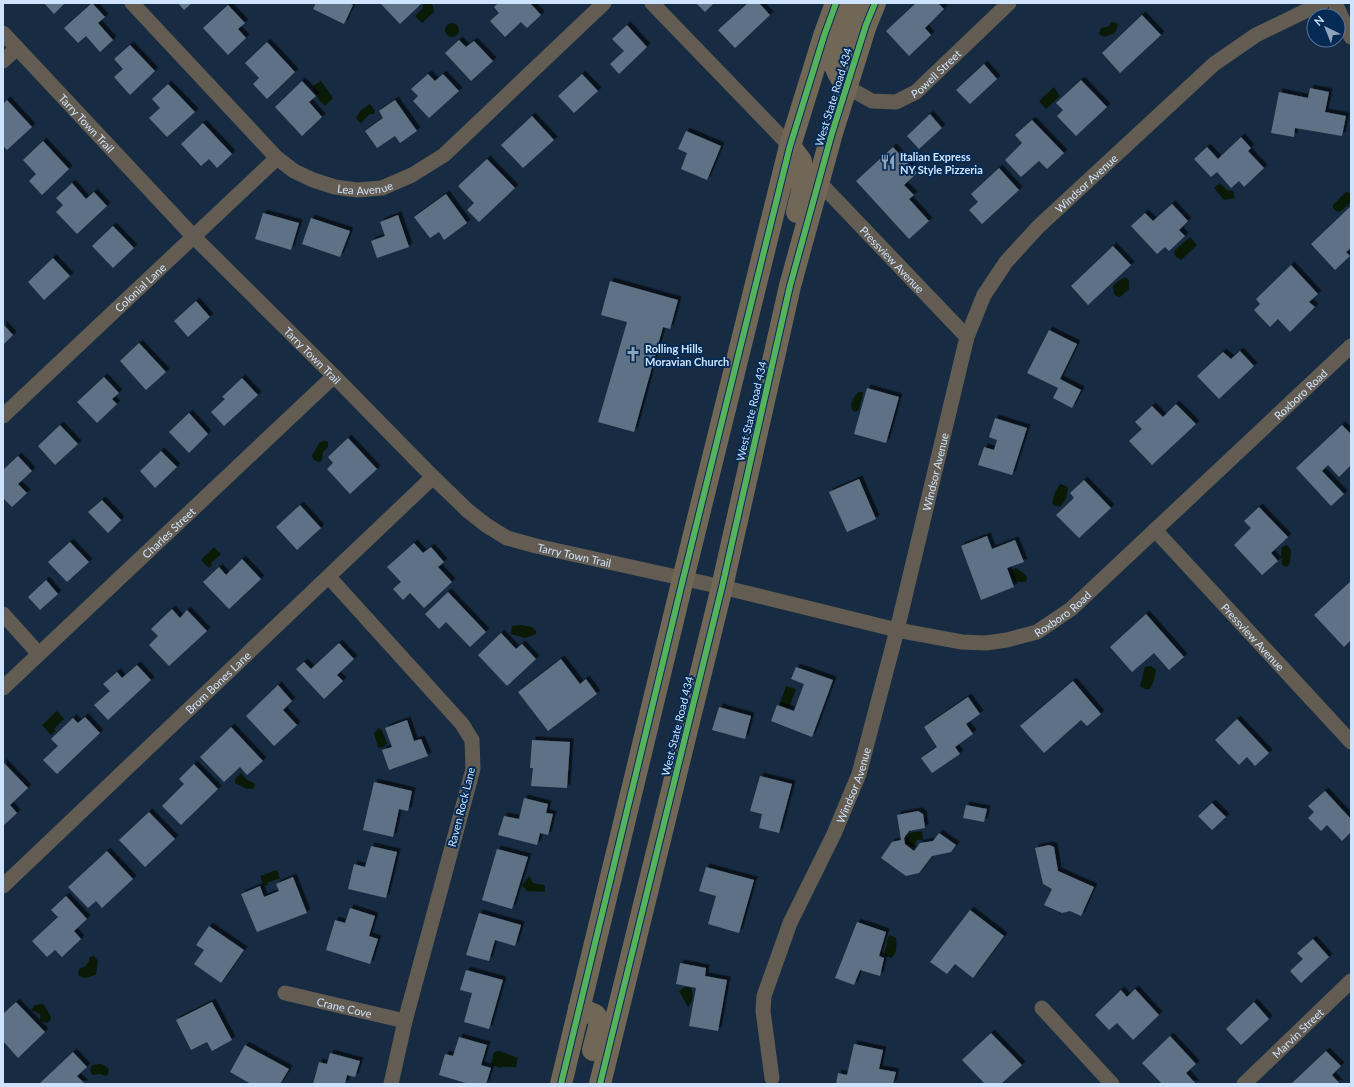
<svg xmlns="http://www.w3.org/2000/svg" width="1354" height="1087" font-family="Lato,sans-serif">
	<defs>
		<filter id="shadow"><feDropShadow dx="3.5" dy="-3.5" stdDeviation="0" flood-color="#0009"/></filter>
	</defs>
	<rect width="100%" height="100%" fill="#172c42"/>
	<path fill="#0a1a07" d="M426 3H431L433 6 434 12 422 23 415 16 423 8V5Z
		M1112 22 1116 23 1118 25 1115 33 1104 37 1099 34 1101 28 1107 27Z
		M445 30a7 7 0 1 1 14 0a7 7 0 1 1-14 0Z
		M321 81 333 98 325 106 318 99 313 86Z
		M1054 87 1060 96 1046 109 1039 101Z
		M370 104 375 111 374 114H370L361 123H360L356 118 361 110Z
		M1220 183 1227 190 1233 191 1235 198 1224 200 1214 188Z
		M1346 192 1351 193V202L1340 212 1336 211 1333 208V205Z
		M1190 237 1197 245 1181 260 1175 256 1174 251Z
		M1126 277 1129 281V289L1120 297 1116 296 1114 294 1113 286C1115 283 1123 278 1126 277Z
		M859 392H863V395L859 410 855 412 852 410C850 403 853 397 859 392Z
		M323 441H326L328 442V447L323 452 322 460 319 462C315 461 313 460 312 456L319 443Z
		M1060 484 1068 487C1067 495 1066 503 1059 507L1053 505 1052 503 1055 492Z
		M1287 545 1291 550 1290 563 1287 567 1282 565 1281 552 1282 547Z
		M214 547 221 554 211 563 212 565 209 568 201 560Z
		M1016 568 1026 575 1027 578 1026 582H1018C1013 580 1010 576 1011 570Z
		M522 625 532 627 536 631V634L525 638 511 634 512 626Z
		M1151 666 1156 670 1154 680 1150 689H1145L1140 686 1145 667Z
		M786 686 796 689 789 708 780 704Z
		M57 711 64 719 54 729 56 731 51 735 42 725Z
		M379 728 382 730 387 744C383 746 383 749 378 747L374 733Z
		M241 773 246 779 255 784 253 789H247L235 783V779Z
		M922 831 923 840H917L914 847 905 843 909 833Z
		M277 870 280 878 267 883 268 885 264 886 260 876Z
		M529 876 533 883 544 885 545 887V892L526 891V889L522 886Z
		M890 935 896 938C897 946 897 953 891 958L886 956 884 953 887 945V940Z
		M94 956 98 961 96 975 85 978 79 976C76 965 84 970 87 964 89 962 89 959 90 957Z
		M685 987 691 988C694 995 693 1002 688 1007L679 991Z
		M42 1004 44 1005 51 1017 50 1021 47 1023 40 1021V1014L31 1010 35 1005Z
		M500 1051 518 1058 516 1067H502L500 1068 491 1064 494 1052Z
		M100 1064 104 1065 109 1069 108 1074 106 1076 100 1074 93 1075 91 1073 90 1069 92 1065Z"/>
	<path fill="#5f7184" filter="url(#shadow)" d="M44 3H65L54 14Z
		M92 3 105 17 98 23 113 40 100 52 86 36 78 43 64 28Z
		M178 3H192L184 10Z
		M316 3H350L353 5 344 24 313 9Z
		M380 3H422L400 24Z
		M498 3H530L541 15 527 28 521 22 505 37 490 21 499 13 494 7Z
		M696 3H714L705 12Z
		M748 3H759L770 15 735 48 718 30Z
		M916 3H938L944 9 925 28 931 35 909 56 886 31Z
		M228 5 245 23 238 29 246 38 228 55 203 28Z
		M1142 15 1161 35 1120 73 1102 53Z
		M627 25 647 47 619 74 610 64 624 51 612 39Z
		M459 40 466 47 474 41 493 61 471 81 445 53Z
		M267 42 295 72 267 99 253 84 259 78 245 63Z
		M130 45 155 71 130 95 114 77 123 69 114 59Z
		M984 64 997 79 970 104 956 90Z
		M428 74 435 81 443 74 459 91 429 118 413 101 418 96 411 89Z
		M582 74 598 91 574 113 558 96Z
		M1081 80 1107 107 1076 136 1057 116 1063 110 1056 103Z
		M302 81 316 96 309 102 322 117 302 136 275 107Z
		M168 84 195 112 167 137 149 118 160 108 152 99Z
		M1310 88 1329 92 1325 112 1346 116 1342 136 1295 128 1294 137 1271 133 1279 92 1308 98Z
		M7 100 32 127 7 150 3 146V104Z
		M395 100 417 131 400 143 395 136 377 148 365 131 383 118 379 111Z
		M930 114 942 128 919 149 907 136Z
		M532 116 554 140 523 168 501 145Z
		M1032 120 1064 153 1047 169 1039 161 1021 177 1005 160 1022 143 1015 135Z
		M203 123 232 154 217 168 209 159 201 166 181 144Z
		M686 131 721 146 707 180 681 169 687 153 678 149Z
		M1241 137 1251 148 1248 151 1264 168 1244 187 1239 181 1231 188 1217 172 1211 177 1194 159 1207 147 1218 159Z
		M43 141 69 169 42 195 29 181 36 174 23 160Z
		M893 147 917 173 904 185 914 195 909 199 929 221 909 239 856 181Z
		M487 159 515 188 479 222 467 210 474 203 458 186Z
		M999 168 1019 190 982 224 969 210 978 202 971 194Z
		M72 183 86 199 94 192 107 206 77 234 56 212 63 205 56 198Z
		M446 194 467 223 444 240 439 232 430 238 414 217Z
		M1172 204 1188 221 1179 230 1185 236 1169 251 1165 247 1157 254 1131 226 1145 213 1153 221Z
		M1351 206V248L1346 252 1350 256 1335 270 1311 244Z
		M263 213 299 223 291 250 255 239Z
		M398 215 409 247 377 258 371 241 385 236 380 222Z
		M311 218 350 231 340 257 302 244Z
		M113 226 134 248 113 268 92 246Z
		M1113 246 1131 265 1088 305 1071 286Z
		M53 258 70 276 44 300 28 282Z
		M1291 265 1318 294 1309 302 1315 307 1290 332 1278 319 1270 327 1254 310 1260 304 1256 299Z
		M610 281 678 300 670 329 663 327 634 432 598 422 627 322 601 315Z
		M196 301 210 317 188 337 174 321Z
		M3 324 13 335 3 345Z
		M1049 330 1077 344 1060 379 1081 390 1072 408 1053 398 1058 388 1027 373Z
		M139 343 166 372 146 390 120 361Z
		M1240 351 1254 366 1219 399 1197 376 1223 352 1231 359Z
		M104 377 119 393 112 399 117 404 97 423 77 402Z
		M242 378 258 395 224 426 211 412 225 399 222 397Z
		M867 388 899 397 886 443 854 434Z
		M1176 404 1196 424 1152 465 1129 441 1142 429 1135 422 1152 406 1163 417Z
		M189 413 208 434 189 453 169 432Z
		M995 418 1027 428 1012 475 978 465 984 447 994 450 997 440 989 437Z
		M60 425 78 444 55 465 38 446Z
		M1342 425 1350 433 1351 432V465L1339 477 1328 465 1322 471 1344 494 1331 506 1296 468Z
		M348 438 377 469 350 494 327 469 333 463 328 457Z
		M161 451 177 467 155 488 140 471Z
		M18 456 32 471 18 484 27 493 12 507 3 498V470Z
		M859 479 876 519 847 532 829 492Z
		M1084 480 1111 508 1079 538 1056 515 1074 498 1070 493Z
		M102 500 121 520 108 533 88 512Z
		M300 505 321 528 297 550 276 527Z
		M1259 507 1288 537 1271 553 1278 561 1262 575 1234 545 1251 528 1244 521Z
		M987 536 992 549 1015 540 1024 562 1007 568 1014 587 981 600 961 546Z
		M70 542 89 562 67 582 48 562Z
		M414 543 423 553 431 547 444 562 438 567 452 582 424 608 410 593 403 600 393 589 401 582 387 567Z
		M242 559 261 579 229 609 203 582 219 567 226 575Z
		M46 580 58 594 40 610 28 597Z
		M1351 581V640L1344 647 1314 615Z
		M448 592 486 632 470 647 446 622 439 629 425 614Z
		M172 609 180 618 187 610 207 631 169 666 149 645 158 636 151 629Z
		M1146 614 1184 657 1169 670 1154 653 1132 672 1110 647Z
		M501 633 516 649 522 644 536 659 507 686 478 655Z
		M339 643 354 659 337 675 343 681 324 699 296 669 304 662 311 669Z
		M561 659 580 684 586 679 597 694 548 731 518 692Z
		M137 665 151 680 108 720 94 705 110 691 103 684 117 672 122 678Z
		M796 667 833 680 812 737 771 721 777 705 794 711 804 684 791 679Z
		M1073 681 1101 714 1087 726 1081 720 1044 753 1020 726Z
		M278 685 292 701 283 710 297 725 274 746 246 716Z
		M968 697 980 714 966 724 973 734 955 747 960 754 932 773 921 758 937 747 924 727Z
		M719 707 751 716 745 739 712 730Z
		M85 717 100 733 57 774 43 760 58 746 51 739 73 718 78 723Z
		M1237 719 1269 753 1255 766 1247 757 1239 765 1215 740Z
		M407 720 414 741 421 739 428 756 389 770 382 750 392 747 385 728Z
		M231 727 263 761 247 775 240 767 224 782 200 757Z
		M532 740 570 742 567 788 531 786 533 768H530Z
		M3 762 28 788 10 805 17 813 3 826Z
		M194 764 218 789 181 825 162 806 184 784 179 779Z
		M760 776 792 784 779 833 759 828 762 814 750 811Z
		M374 782 412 791 408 811 399 809 393 837 363 830Z
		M1325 791 1351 819V832L1342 841 1327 825 1321 831 1308 818 1314 812 1308 806Z
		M524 798 548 804 546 813 553 814 548 835 540 833 537 845 498 835 504 816 519 819Z
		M1212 803 1226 817 1212 830 1198 816Z
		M966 805 987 809 984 822 963 818Z
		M918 811 923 814 925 828 909 831 904 838 905 844 914 851 920 843 933 841 939 833 956 845 951 852 932 856 919 873 906 876 881 858 892 842 901 840 897 815Z
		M149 812 175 839 145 867 119 840Z
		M1049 845 1054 847 1058 871 1094 887 1081 916 1070 911 1062 913 1044 905 1052 889 1043 884 1035 848Z
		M371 846 397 852 386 898 348 889 354 864 365 867Z
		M497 849 528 857 512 909 482 900Z
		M107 851 133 879 102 908 96 901 88 908 68 887Z
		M706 867 754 880 739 933 708 924 716 896 699 891Z
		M293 877 307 913 257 932 241 894 260 886 264 897 279 891 276 884Z
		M66 896 87 919 74 931 81 939 62 957 55 950 47 957 32 941 58 917 51 910Z
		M350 908 375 916 369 936 378 939 370 964 326 950 335 920 345 923Z
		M970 910 1004 936 973 978 955 964 947 974 930 962Z
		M479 913 521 925 515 946 495 940 489 961 466 955Z
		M857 922 886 932 879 956 884 958 880 976 860 970 854 985 835 978Z
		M209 926 244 950 221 983 194 964 204 950 196 945Z
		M1313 939 1329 957 1301 983 1290 971 1303 959 1297 953Z
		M680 963 706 968 705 976 727 980 718 1031 689 1026 696 988 676 984Z
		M466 970 503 980 489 1029 464 1022 472 993 460 990Z
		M1135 989 1159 1015 1133 1040 1117 1023 1109 1030 1095 1015 1121 990 1127 997Z
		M16 1002 45 1032 18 1058 3 1041V1014Z
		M212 1002 232 1040 212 1051 207 1042 191 1050 176 1020Z
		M1254 1002 1269 1019 1241 1045 1226 1029Z
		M991 1033 1022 1065 1001 1084H985L962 1060Z
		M1170 1036 1196 1064 1186 1073 1196 1084H1162L1142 1063Z
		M459 1037 487 1045 481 1065 491 1068 486 1084H469L439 1075 445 1054 453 1056Z
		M854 1044 883 1050 879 1069 896 1072 893 1084H836L838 1073 847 1075Z
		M245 1045 289 1069 280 1084H251L230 1072Z
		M1326 1051 1341 1066 1332 1075 1340 1084H1291Z
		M73 1052 87 1067 77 1076 85 1084H39Z
		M330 1053 360 1061 355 1077 347 1075 345 1084H313L319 1062 327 1064Z"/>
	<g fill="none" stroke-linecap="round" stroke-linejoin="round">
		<g stroke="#635c52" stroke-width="15">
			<path id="s1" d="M132 3 277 158 294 171 313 180 335 187 357 190 382 188 412 175 444 155 604 3"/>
			<path d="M652 3 790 146"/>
			<path d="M1335 3 1351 37"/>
			<path id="s2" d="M3 33 193 236 334 376 433 477 467 510 486 525 507 538 536 546 722 587 897 630 962 642 986 643 1007 640 1037 632 1071 609 1351 346"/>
			<path d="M3 61 17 48"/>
			<path id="s3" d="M847 87 872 101 896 102 916 92 1009 3"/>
			<path id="s4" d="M818 181 967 337"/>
			<path id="s5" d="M3 416 277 158"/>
			<path id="s6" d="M1155 530 1351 742"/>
			<path d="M329 577 462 724 472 740 473 769 405 1021 391 1084"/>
			<path d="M3 614 39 654"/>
			<path id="s7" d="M3 688 334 376"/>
			<path id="s8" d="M3 886 433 477"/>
			<path id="s9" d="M285 993 405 1021"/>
			<path d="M1042 1008 1112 1084"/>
			<path id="s10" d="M772 1078 763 1011 764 996 790 923 834 834 859 774 897 630 967 337 984 295 1006 262 1038 227 1214 64 1256 35 1322 3"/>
			<path id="s11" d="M1244 1084 1351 981"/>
		</g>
		<path stroke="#716756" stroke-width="22" d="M847 87C843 81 836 72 835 65 832 47 847 20 853 3
			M790 146 801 161 802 191 797 212
			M579 1008 595 1015 600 1023 593 1050
			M561 1084 683 579 790 146 824 36 836 3
			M600 1084 722 587 790 286 832 133 866 25 875 3"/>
		<defs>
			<path id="cycleway" d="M561 1084 683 579 790 146 824 36 836 3
				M600 1084 722 587 790 286 832 133 866 25 875 3"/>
		</defs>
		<use href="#cycleway" stroke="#052b54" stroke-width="8"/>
		<use href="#cycleway" stroke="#56b35d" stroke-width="6"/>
	</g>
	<defs>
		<symbol id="restaurant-bare" viewBox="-9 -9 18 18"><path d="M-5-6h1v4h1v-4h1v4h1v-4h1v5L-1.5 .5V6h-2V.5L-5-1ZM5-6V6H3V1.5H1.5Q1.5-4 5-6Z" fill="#8ea3bc" stroke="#052b54" stroke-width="2.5" paint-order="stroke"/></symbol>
		<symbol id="church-bare" viewBox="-9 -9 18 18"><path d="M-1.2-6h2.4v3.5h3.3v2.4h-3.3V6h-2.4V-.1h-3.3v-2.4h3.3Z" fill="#8ea3bc" stroke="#052b54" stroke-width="2.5" paint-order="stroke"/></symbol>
	</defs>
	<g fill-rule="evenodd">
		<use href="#restaurant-bare" x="877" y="151" width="22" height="22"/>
		<use href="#church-bare" x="622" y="343" width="22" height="22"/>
	</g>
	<g text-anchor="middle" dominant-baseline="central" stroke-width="4" stroke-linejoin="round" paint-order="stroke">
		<g font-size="11" fill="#cee3fd" stroke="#052b54">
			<text stroke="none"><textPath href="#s3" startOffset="102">Powell Street</textPath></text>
			<text transform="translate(833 97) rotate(-73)">West State Road 434</text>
			<text stroke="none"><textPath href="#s2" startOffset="123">Tarry Town Trail</textPath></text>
			<text stroke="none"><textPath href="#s10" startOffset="972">Windsor Avenue</textPath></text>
			<text stroke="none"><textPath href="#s1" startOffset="308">Lea Avenue</textPath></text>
			<text stroke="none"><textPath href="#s4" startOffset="108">Pressview Avenue</textPath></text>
			<text stroke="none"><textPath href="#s5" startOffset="188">Colonial Lane</textPath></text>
			<text stroke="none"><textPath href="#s2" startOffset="447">Tarry Town Trail</textPath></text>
			<text stroke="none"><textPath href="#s2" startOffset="1613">Roxboro Road</textPath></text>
			<text transform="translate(751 411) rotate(-77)">West State Road 434</text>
			<text stroke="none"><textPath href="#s10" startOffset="636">Windsor Avenue</textPath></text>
			<text stroke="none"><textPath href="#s7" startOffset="227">Charles Street</textPath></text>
			<text stroke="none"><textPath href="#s2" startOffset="784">Tarry Town Trail</textPath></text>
			<text stroke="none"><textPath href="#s2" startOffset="1289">Roxboro Road</textPath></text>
			<text stroke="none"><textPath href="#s6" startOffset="145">Pressview Avenue</textPath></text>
			<text stroke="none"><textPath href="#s8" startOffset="296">Brom Bones Lane</textPath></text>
			<text transform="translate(677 726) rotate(-76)">West State Road 434</text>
			<text stroke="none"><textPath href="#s10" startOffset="312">Windsor Avenue</textPath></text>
			<text transform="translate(461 807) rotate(-76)">Raven Rock Lane</text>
			<text stroke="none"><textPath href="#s9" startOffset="61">Crane Cove</textPath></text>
			<text stroke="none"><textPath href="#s11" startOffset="74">Marvin Street</textPath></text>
		</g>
		<g font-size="11" font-weight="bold" fill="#cee3fd" stroke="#052b54" text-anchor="start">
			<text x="900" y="156">Italian Express<tspan x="900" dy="13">NY Style Pizzeria</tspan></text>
			<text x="645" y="348">Rolling Hills<tspan x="645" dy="13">Moravian Church</tspan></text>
		</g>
	</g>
	<rect width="1354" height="1087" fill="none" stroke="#cee3fd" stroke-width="8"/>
	<g transform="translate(1326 28) rotate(317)"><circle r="19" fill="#052b54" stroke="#557598"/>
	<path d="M0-3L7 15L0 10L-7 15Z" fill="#8ea3bc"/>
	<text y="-6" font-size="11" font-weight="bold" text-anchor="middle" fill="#cee3fd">N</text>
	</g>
</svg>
